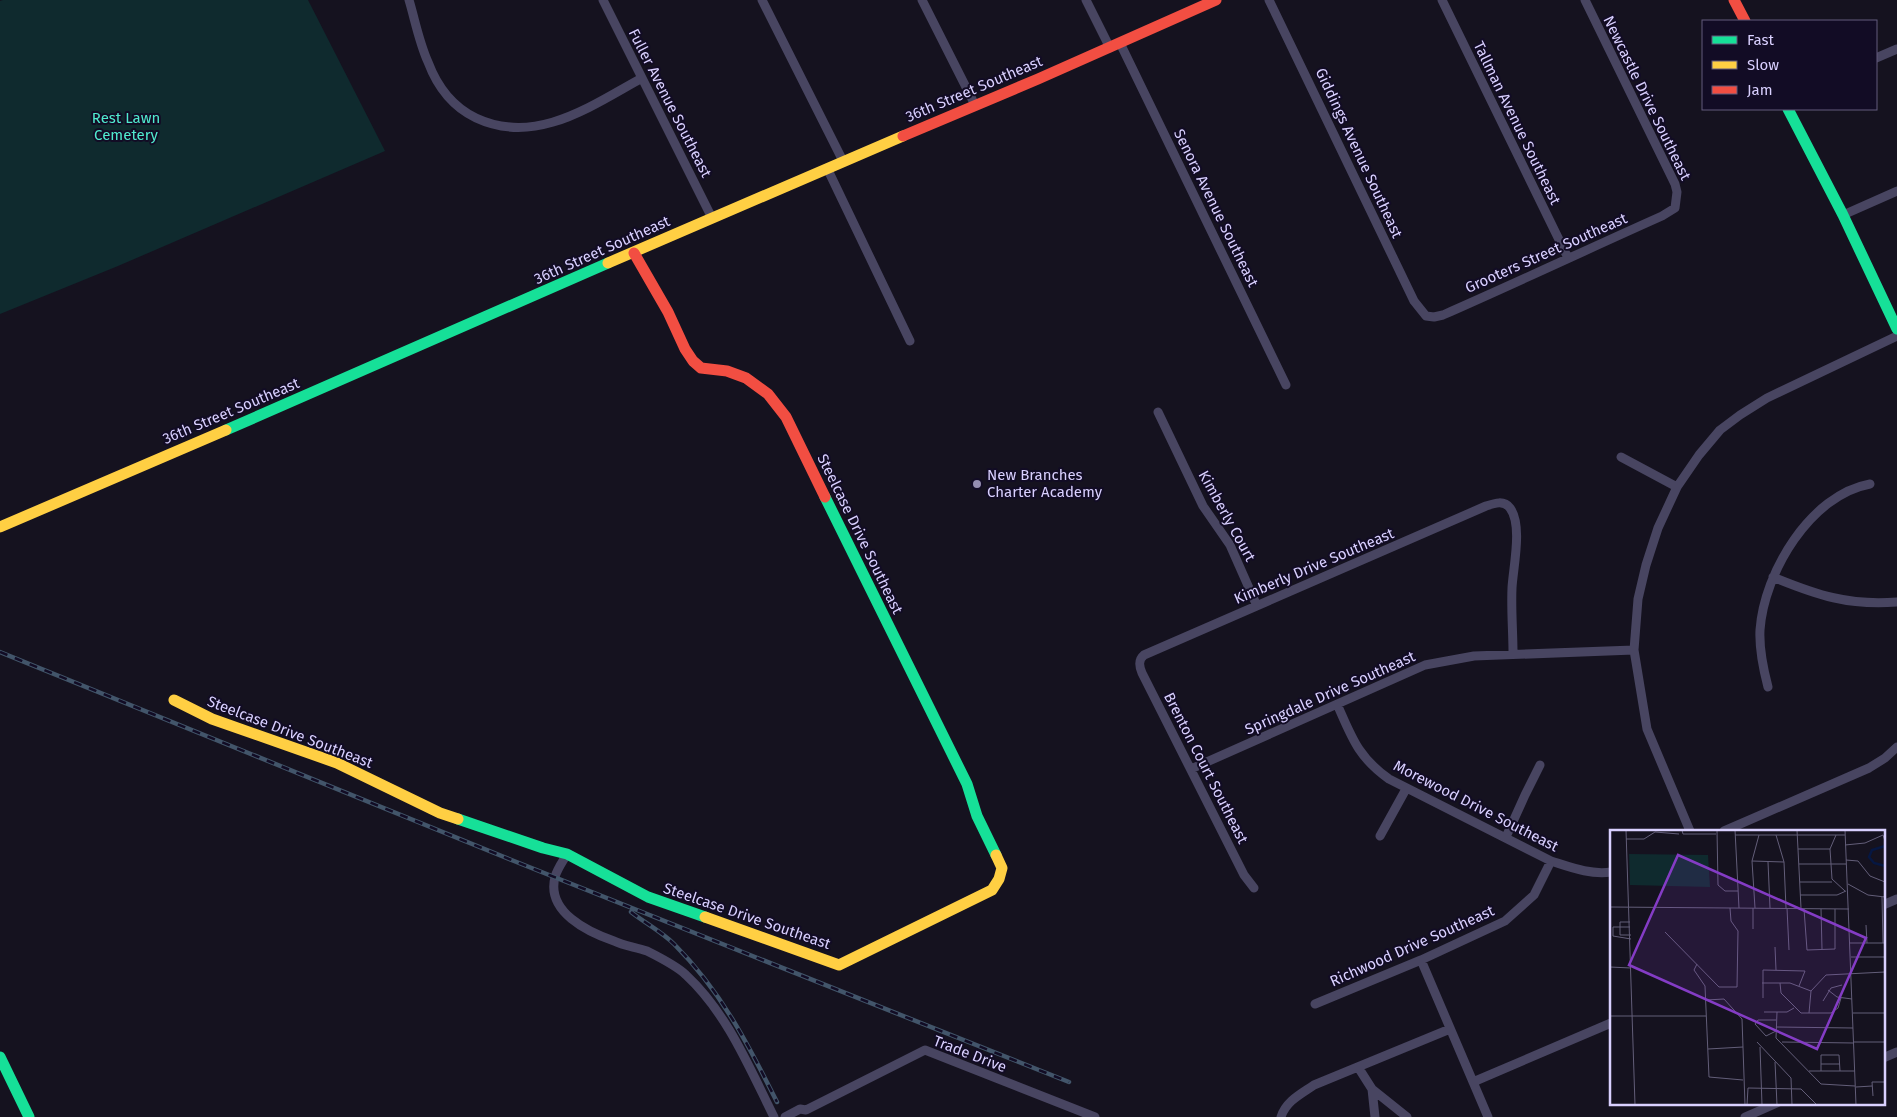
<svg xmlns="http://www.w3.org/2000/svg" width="1897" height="1117" font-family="'Fira Sans',sans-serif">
	<rect width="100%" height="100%" fill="#15121f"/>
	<path fill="#0f2a2e" d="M3 0H308L385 151 118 266 0 314V1Z"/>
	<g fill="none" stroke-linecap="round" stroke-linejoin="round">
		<path stroke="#484561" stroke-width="9" d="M409 0C415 20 419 42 428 62 437 86 453 107 476 118 536 146 591 106 642 78
			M603 0 712 218
			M762 0 843 161
			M922 0 975 105
			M1086 0 1110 48
			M1269 0 1414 301 1426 316 1434 317 1443 315C1516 283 1588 249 1662 216L1675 208 1677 192 1675 184 1585 0
			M1442 0 1568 258
			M1120 43 1286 385
			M1876 58 1897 49
			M827 168 910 341
			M1843 215 1897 191
			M1158 412 1203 506 1230 545 1257 606
			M1621 457 1677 487
			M1773 577C1817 595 1849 606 1897 602
			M1768 687C1763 668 1759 650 1760 630 1764 573 1810 495 1870 484
			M1337 704C1352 738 1358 757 1389 779L1551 861C1570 867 1590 875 1611 872
			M1191 769 1425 665 1474 656 1634 650
			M1690 831 1647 729 1634 650 1638 599 1646 565 1658 528 1677 487 1699 455 1720 430 1740 415 1767 398 1897 336
			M1724 831 1869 768 1885 758 1897 747
			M1380 836 1406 789
			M1506 837 1525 795 1540 765
			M567 854C563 861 557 869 555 877 546 912 588 932 614 941 624 946 636 947 647 951 657 956 678 967 686 975 727 1013 749 1067 774 1117
			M1254 888 1244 875 1142 673C1139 666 1138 660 1144 655L1486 506C1495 503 1504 500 1510 508 1523 525 1513 568 1512 588 1511 610 1513 632 1513 653
			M1883 905 1897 899
			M1421 960 1488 1117
			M1315 1004 1421 960 1505 921 1534 895 1551 861
			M1883 1058 1897 1052
			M1358 1067 1372 1089 1375 1117
			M1473 1082 1611 1023
			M1372 1089 1407 1117
			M785 1117 800 1109 806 1110 925 1050 1095 1117
			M1281 1117C1286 1101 1301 1094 1314 1085L1450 1029
			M1745 1117 1777 1103"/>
		<path stroke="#16e098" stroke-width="11" d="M1788 109 1843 215 1897 329
			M226 430 608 263
			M825 497 967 784 977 816 996 855
			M458 819 543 848 567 854 648 897 705 917
			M0 1057 29 1117"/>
		<path stroke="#ffcf43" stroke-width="11" d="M608 263 903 136
			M0 527 226 430
			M174 700 212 719 337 763 440 813 458 819
			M705 917 839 965 992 890 999 879 1002 868 996 855"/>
		<path stroke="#f24e42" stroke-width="11" d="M1734 0 1745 21
			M903 136 1038 79 1216 0
			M634 253 668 312 685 349 693 361 701 368 727 371 746 378 768 394 786 417 825 497"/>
		<defs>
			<path id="rail" d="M0 652 514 861 1069 1082
				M631 912C645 923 662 932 674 944 721 991 748 1044 777 1102"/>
		</defs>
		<use href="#rail" stroke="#42556a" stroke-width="4.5"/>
		<use href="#rail" stroke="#120c25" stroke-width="2.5" stroke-dasharray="8" stroke-linecap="butt"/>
	</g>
	<circle fill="#948eb1" stroke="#120c25" stroke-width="2" cx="977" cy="484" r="5"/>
	<g text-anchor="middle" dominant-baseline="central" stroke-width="4" stroke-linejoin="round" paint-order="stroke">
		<g font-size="15" fill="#d9d0ff" stroke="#120c25">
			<text transform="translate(974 89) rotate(-23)">36th Street Southeast</text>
			<text transform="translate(1647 98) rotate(64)">Newcastle Drive Southeast</text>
			<text transform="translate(670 103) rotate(63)">Fuller Avenue Southeast</text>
			<text transform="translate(1517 123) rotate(64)">Tallman Avenue Southeast</text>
			<text transform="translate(1359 153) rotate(65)">Giddings Avenue Southeast</text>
			<text transform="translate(1216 208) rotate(64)">Senora Avenue Southeast</text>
			<text transform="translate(602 250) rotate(-24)">36th Street Southeast</text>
			<text transform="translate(1546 253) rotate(-24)">Grooters Street Southeast</text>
			<text transform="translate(231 411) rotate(-23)">36th Street Southeast</text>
			<text transform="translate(1227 516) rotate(61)">Kimberly Court</text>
			<text transform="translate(860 534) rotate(64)">Steelcase Drive Southeast</text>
			<text transform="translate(1314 566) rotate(-23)">Kimberly Drive Southeast</text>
			<text transform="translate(1330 693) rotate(-24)">Springdale Drive Southeast</text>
			<text transform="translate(290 732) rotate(21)">Steelcase Drive Southeast</text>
			<text transform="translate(1206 768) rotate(63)">Brenton Court Southeast</text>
			<text transform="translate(1476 806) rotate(27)">Morewood Drive Southeast</text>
			<text transform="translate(747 916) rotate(19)">Steelcase Drive Southeast</text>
			<text transform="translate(1412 946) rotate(-24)">Richwood Drive Southeast</text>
			<text transform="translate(970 1054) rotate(21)">Trade Drive</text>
		</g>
		<g font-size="15" fill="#50ebcf" stroke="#120c25">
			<text x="126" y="118">Rest Lawn<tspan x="126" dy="17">Cemetery</tspan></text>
		</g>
		<g font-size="15" fill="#d9d0ff" stroke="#120c25" text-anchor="start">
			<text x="987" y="475">New Branches<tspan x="987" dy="17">Charter Academy</tspan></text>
		</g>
	</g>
	<g transform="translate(1610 830)">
		<rect width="275" height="275" fill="#15121f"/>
		<path d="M19 24 98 25 100 57 20 55Z" fill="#0f2a2e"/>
		<path fill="none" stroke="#061742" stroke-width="2.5" d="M275 16 262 20 259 27 264 33 275 36"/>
		<path fill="none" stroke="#635e79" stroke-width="1" d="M16 0 25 275M72 0 73 4H106M107 0 108 55 115 61H128M125 0 129 78M187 0 191 78M235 0 246 275M125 5H235M166 5 174 32 176 78M226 5 220 19 222 49 235 61M16 9H34L45 2 69 4M235 15 255 13 273 5 275 11M188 19H220M236 30 248 31 260 46 275 52M142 31 174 32M158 32 160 78M189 34H236M190 52H222M238 54 258 65 275 67M190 65H227L236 61M272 67 273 113M0 77 239 79M143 78V99M145 78 142 31 149 5M177 78 179 120M194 79 197 120 225 119V79M211 79 212 119M20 92H10V105H21M256 95 257 113M20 97H3V106L21 109M55 102 109 157H127L128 101 121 91 120 78M240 113H275M165 117 166 140M241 127H275M87 134 84 140 95 156 99 247 133 250M0 137 21 138M152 153H180L201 161M170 153 171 163 191 183H221L228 178 231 168M218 160 227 167 242 169M153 168V140L195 141 189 156M96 170 114 169 132 189 135 275M213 171 221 158 232 155M154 182H177L184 178M167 182 166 208 211 254 245 256M199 183 201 161 216 145 275 142M243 183H275M0 186H96M166 197 243 198M166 201 156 206 145 194 148 190H166M147 212 181 248 182 275M172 212 244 213M244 212H275M150 217 152 275M98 219 133 217M165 232 167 275M211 234H230M199 241H245M211 241V225H229L230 241M246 257 262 256M263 266 262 252H275M137 275 138 258 191 259 207 275"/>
		<path fill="#843cc5" fill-opacity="0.15" stroke="#843cc5" stroke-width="2.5" d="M68 25 256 108 207 219 19 135Z"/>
		<rect width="275" height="275" fill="none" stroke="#d9d0ff" stroke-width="2.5"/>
	</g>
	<rect x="1702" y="20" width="175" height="90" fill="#120c25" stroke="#625a7c"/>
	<rect x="1712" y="36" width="25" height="8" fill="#16e098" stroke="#625a7c"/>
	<text x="1747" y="45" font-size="15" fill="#d9d0ff">Fast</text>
	<rect x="1712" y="61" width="25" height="8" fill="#ffcf43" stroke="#625a7c"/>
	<text x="1747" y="70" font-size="15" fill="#d9d0ff">Slow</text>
	<rect x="1712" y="86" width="25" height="8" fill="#f24e42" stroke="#625a7c"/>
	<text x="1747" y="95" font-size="15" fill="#d9d0ff">Jam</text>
</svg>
